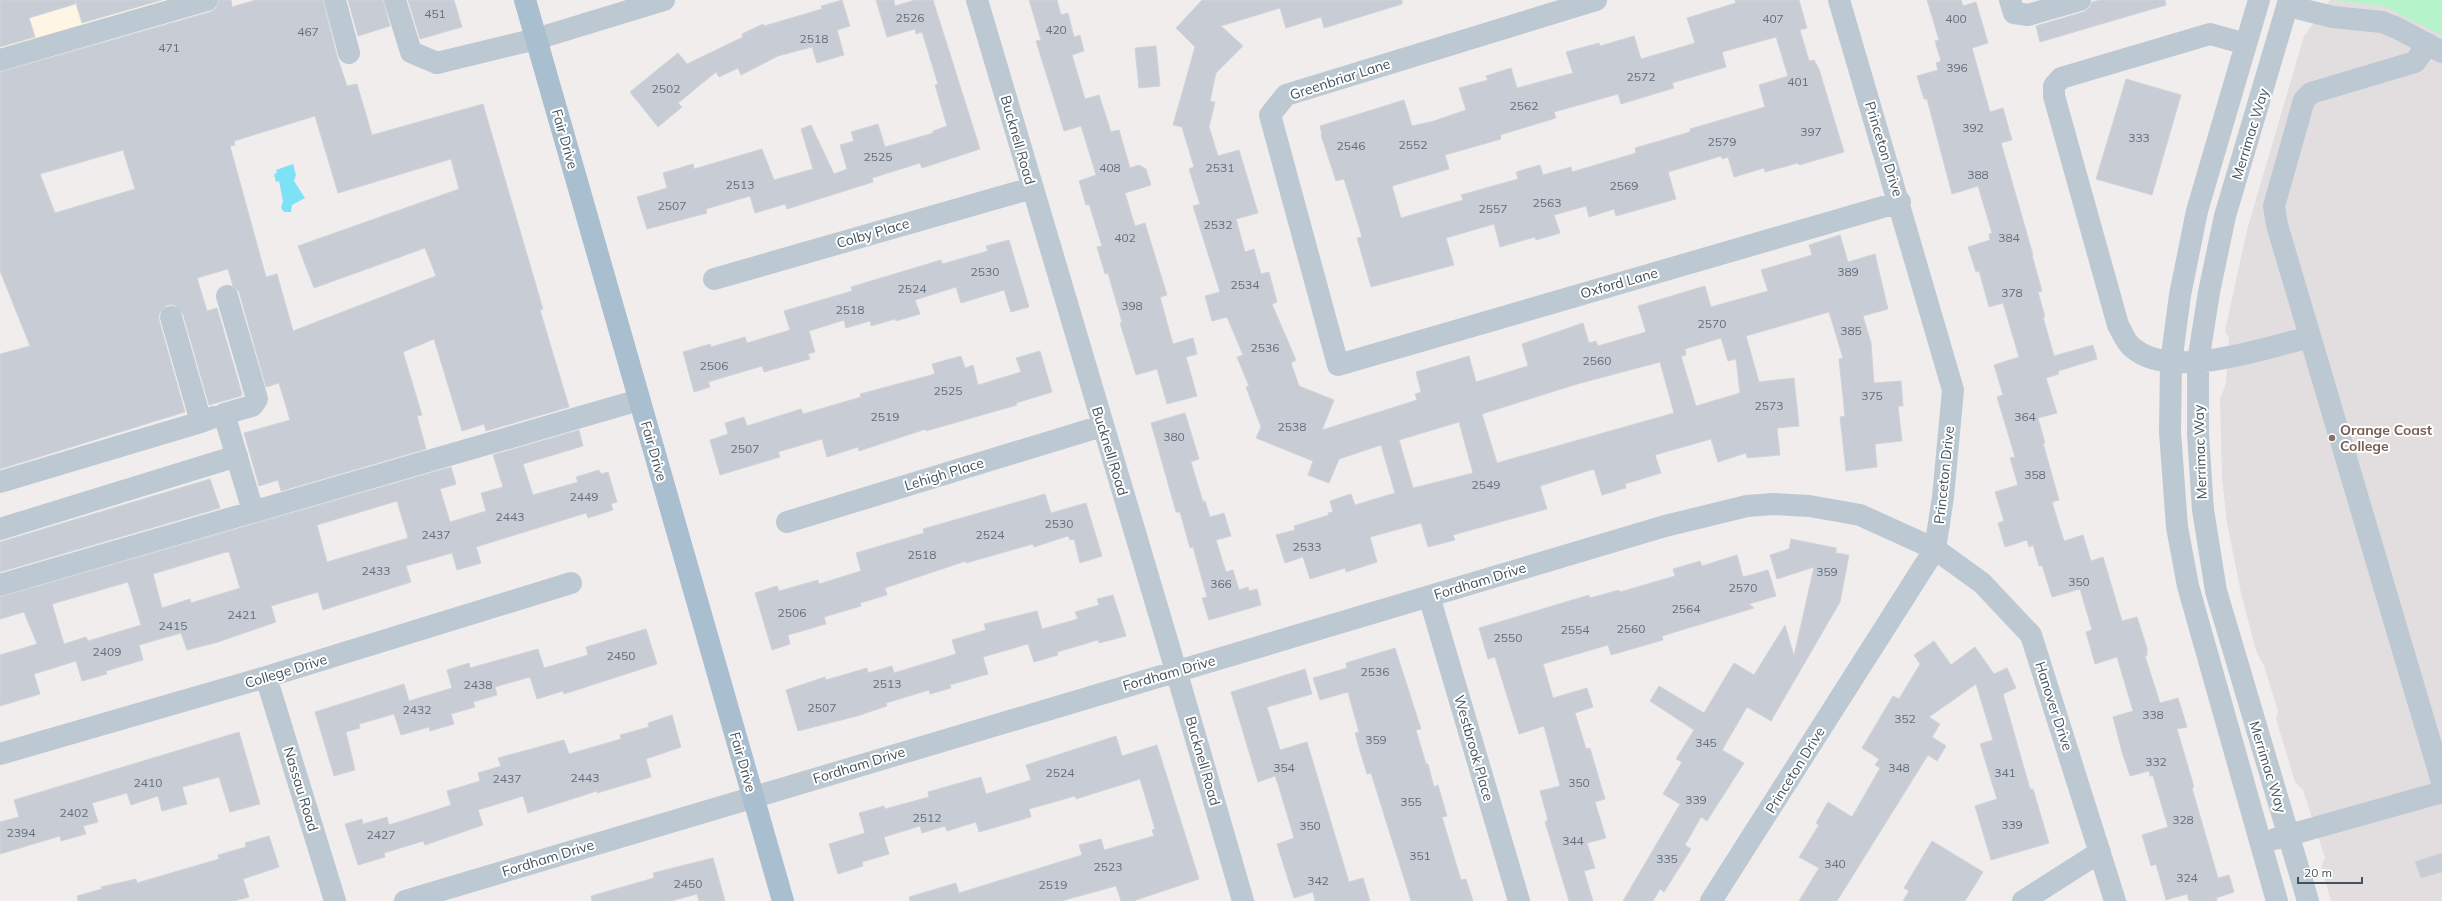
<svg xmlns="http://www.w3.org/2000/svg" width="2442" height="901" font-family="Mulish,sans-serif">
	<rect width="100%" height="100%" fill="#f1eded"/>
	<path fill="#fef5e4" d="M0 0H180L0 55Z"/>
	<path fill="#e2dedf" d="M2330 0H2442V901H2331L2321 866 2325 858 2303 790 2295 782 2276 719 2278 711 2264 666 2256 651 2241 593 2227 523 2222 478 2220 399 2226 383 2229 339 2225 331 2247 230 2304 36Z"/>
	<path fill="#b5f4cb" d="M2335 0H2442V35L2384 6Z"/>
	<path fill="#7de2f6" d="M293 164 296 175 294 181 305 198 292 205 291 212H284L281 208 283 201 279 181 276 182 274 174 277 173 276 170Z"/>
	<path fill="#c8ccd4" stroke="#d0d4da" fill-rule="evenodd" d="M0 0H75V4L29 18 35 37 0 47Z
		M75 0H162L82 23Z
		M219 0H231L232 7 256 0H323L337 56 347 86 357 84 372 135 483 104 543 309 540 310 569 407 486 431 484 424 462 431 434 339 403 352 422 415 417 416 426 449 281 491 278 480 259 486 244 433 290 420 279 383 266 387 239 292 233 286 228 269 197 278 207 311 217 308 242 394 241 396 209 405 183 314 174 305H167L159 314V320L185 412 0 469V354L30 346 0 271V72L210 12 216 8ZM315 116 338 193 451 159 459 189 298 246 314 288 425 248 436 276 293 331 277 274 266 277 230 146 235 145 234 141ZM123 150 135 189 55 213 40 174Z
		M348 0H383L390 26 358 36Z
		M408 0H454L462 27 420 39Z
		M842 0 850 26 837 30 844 55 817 63 812 47 778 56 741 75 738 68 719 77 716 72 678 103 682 107 658 127 630 92 678 53 687 64 743 37 742 34 763 24 764 26 822 9 821 6Z
		M876 0H894L895 6 915 0H933L980 149 922 168 920 163 872 178 873 182 787 209 785 204 755 213 750 196 706 209 707 213 647 229 637 197 667 188 663 173 693 164 694 169 762 149 774 180 813 169 801 129 811 125 834 174 847 169 840 145 854 141 851 132 878 124 885 147 933 133V131L947 126 935 85 938 84 922 32 916 34 915 29 887 37Z
		M1029 0H1057L1061 15 1068 13 1074 37 1080 35 1084 51 1072 55 1085 99 1099 95 1111 132 1119 130 1130 168 1139 165 1146 169 1151 185 1125 193 1135 226 1145 223 1167 295 1160 297 1173 344 1193 338 1197 354 1186 357 1197 396 1167 404 1157 369 1136 375 1120 323 1122 322 1108 273 1105 274 1097 247 1102 246 1089 204 1086 205 1079 181 1096 175 1081 126 1064 131 1036 41 1041 40Z
		M1202 0H1402V4L1324 28 1321 17 1286 28 1280 8 1221 26 1243 46 1216 73 1210 101 1215 102 1209 127 1218 156 1239 150 1258 213 1236 219 1245 252 1254 249 1261 274 1269 272 1277 302 1272 304 1296 360 1291 363 1299 386 1334 400 1322 430 1417 400 1415 394 1421 392 1416 372 1469 356 1476 382 1528 366 1522 344 1583 323 1589 343 1596 341 1598 346 1646 332 1638 306 1705 286 1711 307 1768 291 1761 270 1812 255 1809 245 1840 235 1848 262 1875 254 1888 309 1863 316 1871 343 1874 383 1901 381 1903 406H1898L1902 441 1875 444 1877 467 1846 471 1840 417 1845 416 1839 359 1843 358 1829 312 1746 336 1759 382 1794 378 1799 426 1777 428 1780 455 1747 458 1746 453 1718 462 1711 439 1655 455 1661 473 1625 484 1626 488 1602 495 1594 469 1540 486 1547 509 1453 535 1455 540 1428 547 1421 523 1370 537 1377 562 1346 572 1345 568 1310 579 1303 557 1285 563 1276 535 1295 530 1294 526 1329 515 1328 513 1333 512 1330 501 1351 494 1355 505 1395 493 1381 445 1339 459 1329 483 1308 475 1313 461 1256 438 1261 427 1246 387 1249 386 1237 357 1243 355 1227 317 1212 321 1205 296 1220 292 1193 206 1200 204 1189 169 1194 167 1182 127 1173 125 1195 47 1176 28ZM1721 338 1728 361 1736 359 1740 393 1696 406 1681 356 1686 355 1685 349ZM1660 362 1674 413 1497 463 1482 414 1577 384ZM1459 422 1473 473 1413 488 1399 440Z
		M1735 0H1799L1807 28 1800 30 1809 61 1814 60 1819 69 1844 152 1799 165 1798 163 1765 172 1764 168 1734 177 1728 157 1722 159 1721 156 1668 172 1676 199 1616 216 1614 209 1589 217 1586 206 1554 215 1560 233 1536 240 1535 237 1500 247 1494 224 1446 238 1454 265 1371 287 1357 238 1362 237 1351 201 1344 179 1336 181 1321 135 1322 134 1320 126 1404 100 1412 126 1434 121 1466 110 1459 88 1488 80 1486 76 1511 68 1517 88 1573 73 1566 52 1599 43 1600 46 1634 36 1641 59 1695 43 1687 18 1736 3ZM1776 37 1788 76 1759 85 1765 107 1690 129V132L1635 148 1636 153 1572 172 1571 167 1543 175 1540 165 1516 172 1518 179 1461 195 1463 200 1401 218 1392 186 1449 169 1445 155 1501 139 1500 135 1556 118 1554 112 1618 94 1621 104 1674 88 1672 83 1726 67 1722 52Z
		M1927 0H1961L1963 6 1976 2 1988 43 1972 48 1990 112 2003 108 2012 140 2001 143 2033 255H2032L2042 291 2038 292 2045 317H2043L2054 356 2093 345 2097 359 2058 371 2059 374 2046 378 2057 413 2038 418 2045 443H2043L2059 500 2052 502 2064 541 2083 535 2091 561 2103 557 2122 621 2137 617 2147 648V655L2145 656 2160 703 2178 698 2187 727 2177 729 2194 787 2192 788 2218 878 2229 875 2234 892 2216 898 2217 901H2189L2187 894 2166 900 2156 864 2151 866 2142 835 2168 827 2153 776H2150L2149 771 2130 776 2122 752 2113 717 2133 711 2117 657 2095 664 2086 632 2092 630 2080 589 2052 597 2042 565 2039 566 2033 545 2029 547 2027 540 2005 547 1998 523 2004 521 1995 492 2018 485 2010 458 2015 457 1997 397 2003 395 1994 365 2019 357 2003 303 1989 307 1979 271 1976 272 1968 247 1990 240 1989 234 1992 233 1978 186 1952 194 1927 99H1924L1917 76 1938 70 1936 63 1941 61 1935 41 1939 40Z
		M2100 0H2165L2166 5 2040 42 2036 26 2083 12 2089 8 2092 2Z
		M1156 46 1160 86 1139 88 1135 48Z
		M2126 79 2181 95 2152 195 2096 179Z
		M1009 240 1029 307 1011 312 1004 290 961 303 956 287 915 300 920 314 896 321 895 319 871 326 870 321 846 328 844 320 809 331 815 352 808 354 810 359 764 372 762 366 708 382 710 387 694 392 683 352 710 344 711 347 745 337 747 343 790 330 784 311 852 291 851 287 941 260 942 264 988 251 986 246Z
		M1040 351 1052 392 1016 403 1017 405 926 431V429L859 451 858 447 827 457 822 439 778 452 780 457 720 475 710 440 728 434 725 423 744 417 747 426 801 409 803 414 861 397 860 394 935 374 932 364 961 356 965 368 973 365 978 385 1021 372 1016 358Z
		M1185 413 1199 459 1191 462 1203 502 1205 501 1210 517 1224 513 1231 536 1216 540 1226 572 1233 570 1239 590 1248 587 1249 591 1257 589 1261 605 1209 620 1202 598 1207 597 1193 547 1190 548 1180 512H1176L1151 423Z
		M579 430 583 446 523 464 533 495 578 482 576 477 599 470 601 474 608 472 617 502 611 504 613 510 588 518 586 513 476 547 481 563 457 570 452 553 406 566 411 582 323 610 318 592 271 606 276 622 218 642 187 650 181 633 139 645 143 660 106 671 107 674 82 681 76 661 34 674 40 694 0 706V655L37 644 24 612 0 619V597L451 467 456 484 440 489 450 522 486 511 481 493 503 487 493 455ZM397 501 408 538 327 562 317 525ZM226 552H229L240 588 191 603 190 599 162 608 153 574ZM128 582 141 625 88 641 86 637 64 644 52 604Z
		M210 479 220 508 0 572V542Z
		M1045 494 1051 513 1086 503 1102 556 1080 563 1074 539 1070 540 1068 536 1034 547 1033 544 966 563V561L885 588 887 595 860 603 861 606 824 617 826 624 788 635 790 644 772 650 755 593 777 586 779 591 818 580 819 584 861 571 856 553 924 533 923 529Z
		M1791 539 1836 548V553L1849 555 1840 602 1771 721 1747 707 1722 750 1744 763 1707 821 1701 817 1685 845 1691 849 1664 892 1660 889 1653 901H1623L1680 804 1663 794 1682 762 1676 759 1694 730 1650 701 1659 686 1704 713 1734 663 1754 675 1785 625 1794 656 1814 567 1777 579 1770 555 1789 549Z
		M1737 555 1743 577 1768 570 1776 596 1749 604 1754 608 1662 636 1663 640 1611 655 1608 645 1543 664 1553 698 1587 688 1593 707 1575 713 1586 749 1590 748 1605 799 1595 802 1606 838 1587 843 1595 868 1584 871 1593 901H1569L1545 822 1548 820 1540 791 1560 786 1544 726 1519 734 1495 657 1488 659 1479 628 1589 595 1590 598 1619 590 1620 592 1675 576 1673 569 1700 561 1702 566Z
		M1113 595 1126 636 1099 643 1098 640 1057 652 1058 655 1034 662 1028 644 983 657 988 674 950 685 951 688 930 694 929 690 886 703 887 706 857 716 798 731 786 690 825 677 826 680 867 668 868 673 892 666 894 673 956 654 952 640 986 630 984 624 1037 611 1042 629 1078 619 1075 612 1099 605 1097 599Z
		M646 629 657 664 564 694 563 691 537 699 530 677 495 687 497 695 473 702 475 707 451 714 454 724 430 731 429 727 401 735 394 714 359 724 360 728 346 732 355 770 334 776 315 712 404 684 409 701 452 688 447 670 469 663 470 668 538 649 544 668 588 655 586 647Z
		M1934 641 1951 665 1975 647 1994 674 2007 668 2016 688 2003 694 2030 789H2033L2049 843 1991 860 1975 806 1997 799 1980 744 1993 740 1976 684 1929 717 1940 724 1932 737 1946 746 1937 761 1928 755 1837 901H1799L1819 868 1799 857 1819 825 1816 823 1828 802 1852 817 1880 768 1875 765 1879 759 1862 748 1893 696 1899 699 1920 664 1914 655Z
		M1395 648 1421 729 1416 730 1426 764H1428L1434 787 1438 785 1447 816 1442 817 1461 880 1466 879 1473 901H1411L1371 773 1367 774 1360 751 1355 733 1359 732 1348 692 1320 700 1313 678 1347 668 1346 663Z
		M1305 669 1312 694 1267 707 1280 750 1307 742 1349 882 1363 878 1370 901H1315L1313 892 1294 898 1277 844 1294 838 1278 784 1275 776 1258 782 1231 692Z
		M672 715 681 747 646 759 651 777 597 793V791L528 813 523 796 478 810 483 825 425 845 423 841 384 853 385 857 358 865 345 824 362 819 363 824 387 817 389 825 436 810 451 805 447 791 480 781 478 773 501 766 498 758 564 740 569 754 621 739 620 735 649 727 648 723Z
		M239 732 260 804 230 812 219 777 182 787 187 804 162 811 158 796 131 805 127 793 92 803 98 822 83 826 86 834 61 841 60 836 0 854V822L19 817 14 800Z
		M1116 736 1122 756 1157 745 1199 879 1133 901H1121L1116 886 1061 901H910L909 897 956 883 959 893 1082 855 1079 845 1101 839 1104 850 1154 836 1152 830 1155 829 1140 779 1076 799 1075 796 1029 809 1031 817 979 832 976 822 947 831 945 826 922 833 920 826 884 837 889 854 862 862 863 866 838 874 829 844 865 833 859 813 884 806 885 809 929 797 928 792 981 777 986 794 1031 780 1026 765Z
		M269 836 279 867 243 879 249 897 234 901H78L77 896 102 889 101 887 136 879 137 883 219 859 218 855 246 847 245 843Z
		M1932 841 1983 872 1965 901H1903L1909 891 1904 888Z
		M2442 853V872L2421 878 2415 862Z
		M713 858 725 901H699L697 894 671 901H592L591 896 654 878 653 873Z"/>
	<g fill="none" stroke-linecap="round" stroke-linejoin="round">
		<path stroke="#bcc9d2" stroke-width="22" d="M335 0 349 53
			M395 0 411 52 437 63 536 39 664 0
			M977 0C1065 301 1157 600 1243 901
			M1596 0 1286 95 1270 115 1338 365 1900 202
			M2010 0 2014 13 2028 15 2080 0
			M2259 0 2197 211 2180 295 2171 363 2170 432 2177 527 2188 586 2277 901
			M2289 0 2225 216 2209 292 2198 362V434L2203 510 2216 591 2308 901
			M2288 6 2333 17 2382 22 2397 28 2442 52
			M2246 44 2210 34 2061 78 2054 86V96L2118 325C2122 332 2126 343 2133 348 2172 381 2264 348 2310 337
			M2428 44 2415 62 2311 93 2304 100 2274 206 2277 225 2442 782
			M0 60 207 0
			M714 279 1032 188
			M227 296 257 399 252 406 224 414 253 511
			M171 317 201 422 214 417
			M0 482 201 422
			M787 522 1102 426
			M0 529 237 456
			M0 585 639 400
			M1429 596 1519 901
			M266 677 335 901
			M0 754 266 677 571 583
			M2275 839 2442 792
			M405 901 1665 526 1747 506 1773 504 1809 506 1838 511 1860 515 1935 549 1982 583 2031 635 2115 901
			M1711 901 1935 549 1943 497 1953 390 1839 0
			M2023 901 2100 852"/>
		<path stroke="#a9bfd0" stroke-width="22" d="M525 0 783 901"/>
	</g>
	<circle fill="#8d6e63" stroke="#fff" stroke-width="1.5" cx="2332" cy="438" r="4"/>
	<g text-anchor="middle" dominant-baseline="central" stroke-width="4" stroke-linejoin="round" paint-order="stroke">
		<g font-size="12" fill="#64707b">
			<text x="435" y="13">451</text>
			<text x="910" y="17">2526</text>
			<text x="1773" y="18">407</text>
			<text x="1956" y="18">400</text>
			<text x="1056" y="29">420</text>
			<text x="308" y="31">467</text>
			<text x="814" y="38">2518</text>
			<text x="169" y="47">471</text>
			<text x="1957" y="67">396</text>
			<text x="1641" y="76">2572</text>
			<text x="1798" y="81">401</text>
			<text x="666" y="88">2502</text>
			<text x="1524" y="105">2562</text>
			<text x="1973" y="127">392</text>
			<text x="1811" y="131">397</text>
			<text x="2139" y="137">333</text>
			<text x="1722" y="141">2579</text>
			<text x="1413" y="144">2552</text>
			<text x="1351" y="145">2546</text>
			<text x="878" y="156">2525</text>
			<text x="1110" y="167">408</text>
			<text x="1220" y="167">2531</text>
			<text x="1978" y="174">388</text>
			<text x="740" y="184">2513</text>
			<text x="1624" y="185">2569</text>
			<text x="1547" y="202">2563</text>
			<text x="672" y="205">2507</text>
			<text x="1493" y="208">2557</text>
			<text x="1218" y="224">2532</text>
			<text x="1125" y="237">402</text>
			<text x="2009" y="237">384</text>
			<text x="985" y="271">2530</text>
			<text x="1848" y="271">389</text>
			<text x="1245" y="284">2534</text>
			<text x="912" y="288">2524</text>
			<text x="2012" y="292">378</text>
			<text x="1132" y="305">398</text>
			<text x="850" y="309">2518</text>
			<text x="1712" y="323">2570</text>
			<text x="1851" y="330">385</text>
			<text x="1265" y="347">2536</text>
			<text x="1597" y="360">2560</text>
			<text x="714" y="365">2506</text>
			<text x="948" y="390">2525</text>
			<text x="1872" y="395">375</text>
			<text x="1769" y="405">2573</text>
			<text x="885" y="416">2519</text>
			<text x="2025" y="416">364</text>
			<text x="1292" y="426">2538</text>
			<text x="1174" y="436">380</text>
			<text x="745" y="448">2507</text>
			<text x="2035" y="474">358</text>
			<text x="1486" y="484">2549</text>
			<text x="584" y="496">2449</text>
			<text x="510" y="516">2443</text>
			<text x="1059" y="523">2530</text>
			<text x="436" y="534">2437</text>
			<text x="990" y="534">2524</text>
			<text x="1307" y="546">2533</text>
			<text x="922" y="554">2518</text>
			<text x="376" y="570">2433</text>
			<text x="1827" y="571">359</text>
			<text x="2079" y="581">350</text>
			<text x="1221" y="583">366</text>
			<text x="1743" y="587">2570</text>
			<text x="1686" y="608">2564</text>
			<text x="792" y="612">2506</text>
			<text x="242" y="614">2421</text>
			<text x="173" y="625">2415</text>
			<text x="1631" y="628">2560</text>
			<text x="1575" y="629">2554</text>
			<text x="1508" y="637">2550</text>
			<text x="107" y="651">2409</text>
			<text x="621" y="655">2450</text>
			<text x="1375" y="671">2536</text>
			<text x="887" y="683">2513</text>
			<text x="478" y="684">2438</text>
			<text x="822" y="707">2507</text>
			<text x="417" y="709">2432</text>
			<text x="2153" y="714">338</text>
			<text x="1905" y="718">352</text>
			<text x="1376" y="739">359</text>
			<text x="1706" y="742">345</text>
			<text x="2156" y="761">332</text>
			<text x="1284" y="767">354</text>
			<text x="1899" y="767">348</text>
			<text x="1060" y="772">2524</text>
			<text x="2005" y="772">341</text>
			<text x="585" y="777">2443</text>
			<text x="507" y="778">2437</text>
			<text x="148" y="782">2410</text>
			<text x="1579" y="782">350</text>
			<text x="1696" y="799">339</text>
			<text x="1411" y="801">355</text>
			<text x="74" y="812">2402</text>
			<text x="927" y="817">2512</text>
			<text x="2183" y="819">328</text>
			<text x="2012" y="824">339</text>
			<text x="1310" y="825">350</text>
			<text x="21" y="832">2394</text>
			<text x="381" y="834">2427</text>
			<text x="1573" y="840">344</text>
			<text x="1420" y="855">351</text>
			<text x="1667" y="858">335</text>
			<text x="1835" y="863">340</text>
			<text x="1108" y="866">2523</text>
			<text x="2187" y="877">324</text>
			<text x="1318" y="880">342</text>
			<text x="688" y="883">2450</text>
			<text x="1053" y="884">2519</text>
		</g>
		<g font-size="14" fill="#43525d" stroke="#fff">
			<text transform="translate(1340 79) rotate(-18)">Greenbriar Lane</text>
			<text transform="translate(2250 134) rotate(-73)">Merrimac Way</text>
			<text transform="translate(565 139) rotate(74)">Fair Drive</text>
			<text transform="translate(1018 140) rotate(74)">Bucknell Road</text>
			<text transform="translate(1884 149) rotate(73)">Princeton Drive</text>
			<text transform="translate(873 233) rotate(-16)">Colby Place</text>
			<text transform="translate(1619 283) rotate(-16)">Oxford Lane</text>
			<text transform="translate(654 451) rotate(74)">Fair Drive</text>
			<text transform="translate(1110 451) rotate(73)">Bucknell Road</text>
			<text transform="translate(2200 452) rotate(-92)">Merrimac Way</text>
			<text transform="translate(944 474) rotate(-17)">Lehigh Place</text>
			<text transform="translate(1944 475) rotate(-84)">Princeton Drive</text>
			<text transform="translate(1480 581) rotate(-17)">Fordham Drive</text>
			<text transform="translate(286 671) rotate(-17)">College Drive</text>
			<text transform="translate(1169 673) rotate(-16)">Fordham Drive</text>
			<text transform="translate(2054 706) rotate(72)">Hanover Drive</text>
			<text transform="translate(1474 748) rotate(74)">Westbrook Place</text>
			<text transform="translate(1203 761) rotate(74)">Bucknell Road</text>
			<text transform="translate(743 762) rotate(74)">Fair Drive</text>
			<text transform="translate(859 765) rotate(-17)">Fordham Drive</text>
			<text transform="translate(2268 767) rotate(73)">Merrimac Way</text>
			<text transform="translate(1795 770) rotate(-58)">Princeton Drive</text>
			<text transform="translate(301 789) rotate(73)">Nassau Road</text>
			<text transform="translate(548 858) rotate(-17)">Fordham Drive</text>
		</g>
		<g font-size="14" font-weight="bold" fill="#785e54" stroke="#fff" text-anchor="start">
			<text x="2340" y="430">Orange Coast<tspan x="2340" dy="16">College</tspan></text>
		</g>
	</g>
	<path d="M2298 877v6h64v-6" fill="none" stroke="#43525d" stroke-width="2"/>
	<text x="2304" y="877" font-size="12" fill="#43525d" stroke="#ffffff" stroke-width="3" paint-order="stroke">20 m</text>
</svg>
